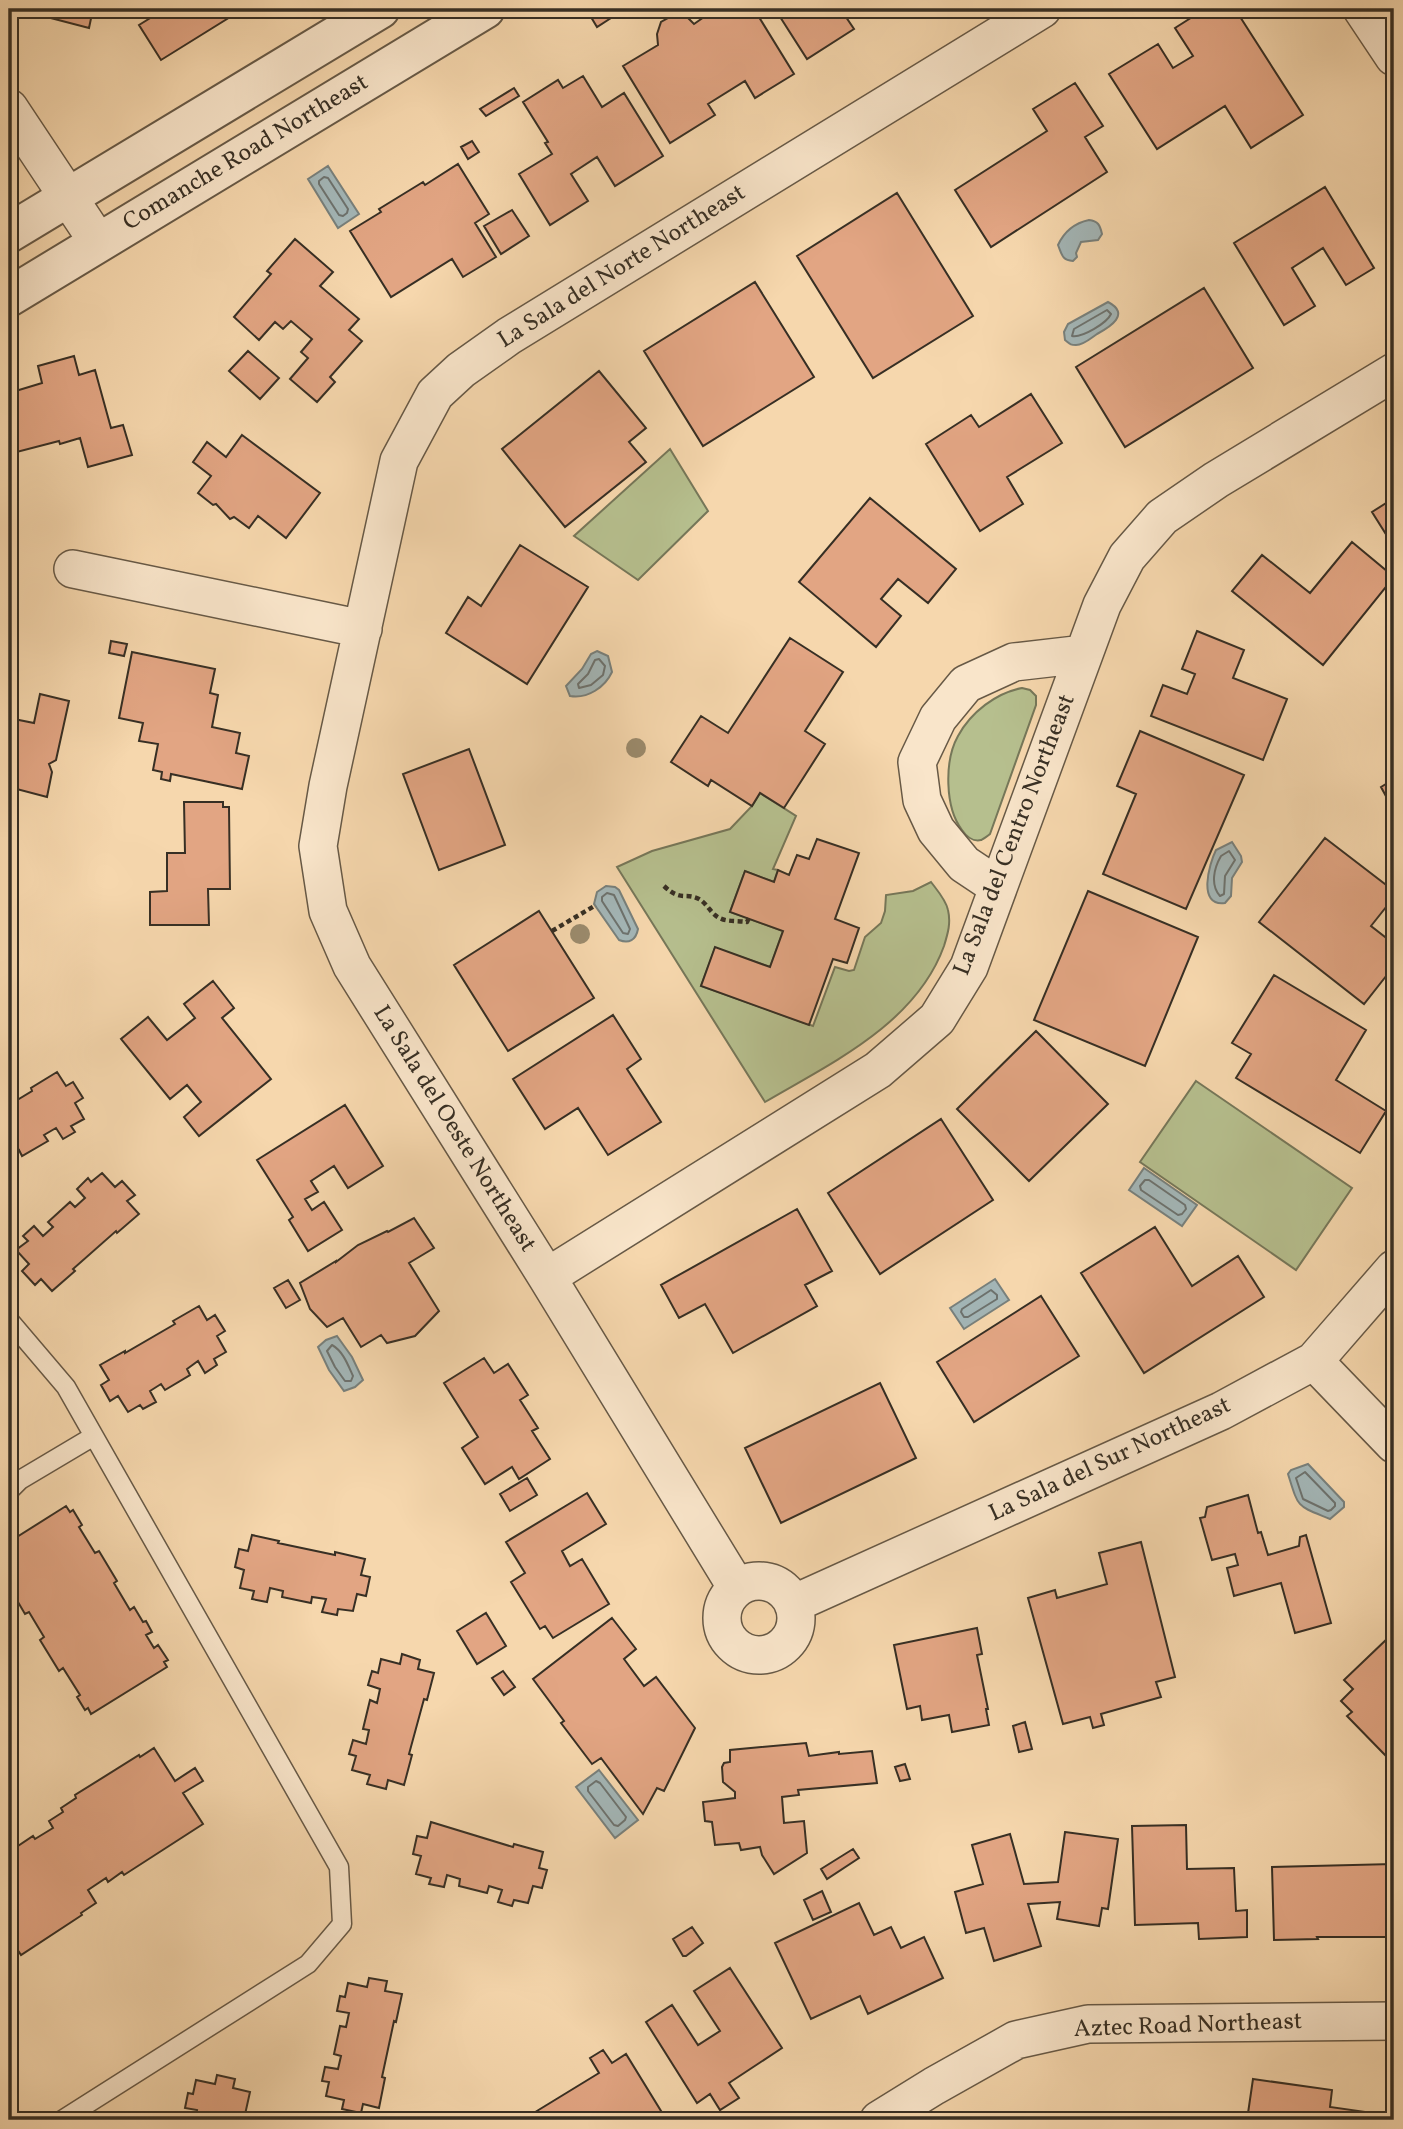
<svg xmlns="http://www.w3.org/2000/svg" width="1403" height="2129" font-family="Vollkorn,serif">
	<rect width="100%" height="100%" fill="#f6d7ad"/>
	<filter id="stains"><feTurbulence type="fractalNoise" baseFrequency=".00286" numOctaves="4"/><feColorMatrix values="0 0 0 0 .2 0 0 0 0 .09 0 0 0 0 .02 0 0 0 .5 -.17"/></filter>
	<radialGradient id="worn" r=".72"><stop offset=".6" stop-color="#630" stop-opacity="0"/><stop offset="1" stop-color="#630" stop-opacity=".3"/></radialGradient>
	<path fill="#b6bf8e" stroke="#767759" stroke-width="2" d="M670 449 708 511 638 580 574 536Z
		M1022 688 1030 690 1036 696V705L990 834C989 835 982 840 981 840 973 842 966 836 962 830 945 808 944 761 958 736 971 712 996 693 1022 688Z
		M760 793 796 816 773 869 778 870 774 882 745 871 730 912 783 931 770 967 715 948 701 986 813 1026 835 967 849 971 854 970 865 937 881 923 885 911 886 895 913 891 931 882C937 890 946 900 948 910 951 923 948 933 944 946 916 1024 831 1063 765 1102L617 867 652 851 730 829 752 806Z
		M1196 1081 1352 1188 1296 1270 1140 1162Z"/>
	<path fill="#a3b6b7" stroke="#78807c" stroke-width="2" d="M328 166 359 214 338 228 308 179Z
		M1089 220C1098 221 1100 225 1102 234L1098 240 1081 242 1076 253 1077 257 1073 261C1062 260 1062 255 1058 245 1064 232 1075 223 1089 220Z
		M1108 302C1131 314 1110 327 1097 334 1091 338 1084 345 1076 345 1070 345 1070 344 1065 340L1064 332 1068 324Z
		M597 651 608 656 612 672C605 687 588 699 570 696L566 686 582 669 591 654Z
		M1232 842 1241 856 1242 862 1232 878 1231 896 1225 903C1197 907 1209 864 1216 850Z
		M606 886 615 887 619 890 638 929C636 940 629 944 619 940L594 904 597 892Z
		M1144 1168 1197 1205 1182 1226 1129 1190Z
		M995 1279 1009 1300 964 1329 950 1308Z
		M337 1336 352 1357 363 1380 355 1387 344 1391 329 1370 318 1347 326 1340Z
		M1308 1464 1344 1502V1507L1330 1519C1296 1505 1299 1509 1288 1474L1291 1470Z
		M599 1770 638 1820 615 1838 576 1787Z"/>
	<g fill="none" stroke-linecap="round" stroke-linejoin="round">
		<path stroke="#6d726e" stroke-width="2" d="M324 177 328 178 348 209 347 213 343 216 339 215 319 184V181Z
			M1107 310 1111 314C1107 323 1082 338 1072 336L1074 329Z
			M599 659 605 666 603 675 591 685 579 688 578 684 588 674 595 660Z
			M1229 851 1235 860 1225 876 1224 894 1220 896C1210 885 1214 868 1221 856Z
			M607 893 614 895 630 929 628 934 623 933 602 901V897Z
			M1145 1180H1149L1185 1205 1186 1209 1182 1214 1178 1215 1141 1190 1140 1186Z
			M991 1290 997 1295V1299L968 1317H964L961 1312 962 1309Z
			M332 1345C343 1351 348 1365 353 1376L351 1381H345L335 1367 327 1351Z
			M1305 1472 1335 1503V1506L1331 1510 1328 1511 1303 1499 1296 1478Z
			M596 1781 600 1783 626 1817 625 1820 618 1826 614 1825 588 1791V1787Z"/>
	</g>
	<path fill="#e2a583" stroke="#372f24" stroke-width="2" d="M45 9H93L89 28 43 16Z
		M165 9H243L161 60 139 25Z
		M593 9H605L611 18 597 27 588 12Z
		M699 9H754L794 74 755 98 745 81 708 104 715 115 670 143 623 66 658 45 657 34 661 22 670 17 678 15 687 17 694 24 704 17Z
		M775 9H860L846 17 854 29 807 59Z
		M1205 9H1235L1303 115 1251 148 1225 106 1157 149 1109 74 1158 44 1173 68 1193 56 1175 28Z
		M583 76 602 107 624 93 663 156 615 186 597 157 571 174 588 201 550 225 519 174 552 154 545 143 548 142 523 102 558 80 563 88Z
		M1075 83 1103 126 1085 137 1107 172 991 247 955 190 1047 131 1033 109Z
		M514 88 519 96 486 116 480 109Z
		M472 141 479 152 468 159 461 147Z
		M458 164 489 214 475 223 496 257 463 277 452 259 391 297 350 231 381 212 379 209 423 182 425 185Z
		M1325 187 1374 268 1346 285 1323 248 1292 268 1315 306 1284 325 1234 243Z
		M897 193 973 316 873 378 797 256Z
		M512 210 529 236 501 254 484 226Z
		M295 239 333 272 320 286 359 319 349 330 362 341 330 377 335 382 317 402 290 379 308 358 301 352 312 339 291 321 283 329 275 322 259 340 234 317 271 274 267 271Z
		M755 282 814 377 703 446 644 351Z
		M1204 288 1253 368 1125 447 1076 367Z
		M248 351 279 378 260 399 229 371Z
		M74 356 79 375 95 370 111 428 123 425 132 455 88 467 80 438 60 444 59 441 9 454V393L42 383 38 366Z
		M599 371 646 428 629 442 646 462 565 527 502 449Z
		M1031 394 1062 443 1007 477 1023 504 980 531 926 444 971 415 979 427Z
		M242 435 320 493 286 538 258 516 249 528 234 517 230 519 216 504 213 505 198 493 211 476 193 462 207 442 226 457Z
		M870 498 956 569 928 603 898 579 881 599 901 616 876 647 799 582Z
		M1394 498V547L1372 512Z
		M1352 542 1394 577 1323 665 1232 591 1262 555 1310 593Z
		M520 545 588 587 527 684 446 633 468 597 481 606Z
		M1197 631 1244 650 1233 678 1287 699 1263 760 1151 716 1163 685 1187 694 1195 674 1182 669Z
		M790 638 843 672 805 731 825 744 784 808 760 793 752 806 711 780 708 786 671 762 701 716 728 733Z
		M111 641 127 644 124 656 109 653Z
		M132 652 215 669 210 693 218 695 212 727 240 733 236 753 249 756 242 789 171 774 170 781 161 779 162 772 153 770 158 744 139 741 143 723 119 718Z
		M40 694 69 701 56 760 49 764 52 772 47 797 9 787V718L34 723Z
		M1140 731 1244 775 1186 909 1103 874 1136 794 1117 786Z
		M469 749 505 845 439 870 403 774Z
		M1394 779V811L1381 787Z
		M184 802H223V807H229L230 889H208L209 925H150V892L167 891V853H185Z
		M1325 838 1394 891V897L1371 926 1394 944V966L1364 1004 1259 922Z
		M817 839 859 853 835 919 859 928 847 963 833 959 809 1025 701 986 715 947 770 967 783 931 730 912 745 871 774 882 778 870 789 875 797 855 809 859Z
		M1088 891 1198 937 1145 1066 1034 1020Z
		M539 911 594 998 508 1051 454 965Z
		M1274 975 1366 1030 1336 1080 1386 1111 1360 1153 1236 1078 1251 1054 1232 1043Z
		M213 981 234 1008 222 1018 271 1079 199 1136 184 1117 201 1102 187 1085 170 1099 121 1039 148 1017 167 1040 195 1018 184 1004Z
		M613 1015 641 1059 627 1069 661 1122 608 1155 578 1108 545 1129 513 1079Z
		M1036 1031 1108 1104 1029 1181 957 1109Z
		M57 1072 66 1086 73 1082 83 1098 75 1103 84 1119 71 1126 75 1132 63 1139 56 1128 44 1135 48 1141 22 1156 19 1150 9 1157V1105L32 1091 31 1088Z
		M345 1105 383 1166 348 1188 334 1166 311 1181 318 1192 305 1199 312 1210 324 1202 342 1230 308 1251 289 1220 293 1217 257 1160Z
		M941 1119 993 1200 880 1274 828 1193Z
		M102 1173 115 1187 122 1181 135 1195 127 1201 139 1214 117 1233 116 1231 73 1269 75 1271 52 1291 41 1279 35 1285 22 1271 29 1264 16 1250 28 1241 23 1236 34 1226 43 1236 53 1227 48 1222 70 1202 75 1207 85 1198 77 1189 88 1178 91 1182Z
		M797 1209 832 1271 805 1285 817 1306 733 1353 705 1304 679 1318 661 1285Z
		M414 1218 434 1248 409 1263 439 1311 415 1336 387 1343 381 1335 361 1347 343 1318 327 1327 310 1309 300 1283 336 1261V1262L358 1245 387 1231 388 1232Z
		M1155 1227 1192 1286 1238 1256 1264 1297 1144 1373 1081 1273Z
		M288 1280 300 1300 286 1308 274 1288Z
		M1041 1296 1079 1356 974 1422 937 1362Z
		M199 1306 207 1320 215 1315 225 1331 217 1336 226 1352 214 1359 217 1365 205 1373 198 1361 187 1369 190 1375 165 1390 161 1384 150 1391 156 1402 143 1409 140 1405 128 1412 118 1396 110 1401 101 1385 109 1380 100 1365 125 1351V1353L175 1324 173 1321Z
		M484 1358 494 1373 508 1364 528 1395 520 1400 538 1428 532 1431 550 1459 519 1479 512 1467 485 1484 462 1448 478 1437 444 1383Z
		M880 1383 916 1458 781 1523 745 1448Z
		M527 1478 537 1495 510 1511 500 1494Z
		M587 1493 606 1524 562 1551 570 1566 582 1559 609 1604 553 1638 545 1626 540 1629 511 1582 525 1573 506 1542Z
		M1248 1495 1258 1533 1261 1532 1268 1555 1299 1546 1300 1537 1306 1535 1331 1623 1295 1633 1281 1583 1234 1596 1227 1568 1238 1565 1235 1554 1212 1560 1200 1518 1205 1517 1207 1507Z
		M66 1506 70 1512 73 1510 82 1525 79 1527 95 1553 99 1551 117 1581 114 1583 130 1610 134 1607 143 1622 146 1621 152 1632 146 1635 154 1648 158 1645 168 1660 164 1662 167 1667 91 1714 88 1708 85 1710 77 1697 80 1695 63 1668 59 1671 40 1640 44 1637 29 1612 25 1614 15 1597 12 1599 9 1594V1587L11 1585 9 1581V1542Z
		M252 1535 279 1541 278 1543 335 1555V1552L365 1559 361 1575 370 1577 366 1596 357 1594 353 1611 338 1609 337 1615 322 1612 326 1599 312 1597 311 1603 282 1597 283 1591 270 1588 267 1602 252 1599 254 1591 240 1588 244 1570 235 1567 239 1549 248 1551Z
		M1141 1542 1175 1677 1156 1682 1161 1697 1101 1714 1104 1725 1093 1728 1090 1717 1063 1724 1028 1598 1055 1590 1057 1598 1107 1584 1099 1553Z
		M486 1613 506 1646 477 1664 457 1631Z
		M612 1618 636 1649 624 1659 644 1686 656 1677 695 1728 664 1791 657 1788 643 1814 601 1758 592 1764 561 1723 564 1721 533 1679Z
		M977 1628 982 1654 977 1655 988 1709H986L989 1725 952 1732 949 1715 922 1720 920 1706 907 1709 894 1645Z
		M1388 1638 1394 1644V1748L1386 1756 1347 1716 1352 1712 1341 1701 1353 1689 1344 1680Z
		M402 1654 420 1660 418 1669 434 1673 427 1700 424 1699 409 1754 412 1755 404 1785 388 1780 386 1789 367 1784 370 1775 352 1770 356 1756 349 1754 353 1740 366 1744 369 1730 363 1729 370 1700 377 1703 380 1689 368 1685 372 1671 378 1673 381 1659 400 1664Z
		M503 1671 515 1687 504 1695 492 1678Z
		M1025 1722 1032 1749 1019 1752 1013 1726Z
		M806 1743 809 1756 839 1752V1754L872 1751 877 1783 798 1790 799 1795 782 1797 784 1823 804 1821 807 1853 774 1874 762 1855 760 1847 741 1850 739 1843 715 1845 712 1822 705 1821 703 1802 735 1798V1792L723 1782 722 1767 724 1763 730 1762V1750Z
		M154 1748 175 1781 195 1768 203 1781 183 1793 203 1824 124 1875 122 1872 108 1882 106 1878 88 1890 96 1903 81 1913 82 1915 21 1955 19 1952 9 1959V1852L33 1836 35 1839 53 1828 49 1821 63 1812 61 1808 76 1798 75 1795 139 1755 140 1757Z
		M905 1764 910 1779 900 1781 895 1767Z
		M431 1822 513 1847 514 1844 543 1852 539 1868 547 1870 542 1888 533 1886 528 1903 514 1900 512 1906 498 1902 502 1890 489 1886 487 1893 459 1886 460 1879 447 1875 444 1887 429 1884 431 1878 416 1874 421 1856 413 1854 417 1836 427 1838Z
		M1186 1825 1187 1869 1234 1868 1236 1911 1247 1910V1937L1199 1939 1198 1923 1135 1925 1132 1826Z
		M1065 1832 1118 1839 1108 1909 1102 1908 1099 1926 1057 1919 1060 1902 1028 1904 1041 1946 994 1961 984 1928 966 1933 955 1892 983 1884 972 1845 1010 1834 1024 1884 1058 1882Z
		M853 1849 859 1858 827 1879 821 1869Z
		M1393 1864 1394 1937H1317L1318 1939 1274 1940 1272 1867Z
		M822 1891 831 1912 813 1920 804 1900Z
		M859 1903 874 1935 891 1927 901 1948 924 1937 943 1978 868 2014 860 1996 811 2019 775 1943Z
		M692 1927 703 1943 686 1956H683L673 1939Z
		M730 1968 782 2048 729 2083 739 2098 720 2110 710 2094 697 2103 646 2022 672 2005 698 2045 720 2031 694 1991Z
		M369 1978 387 1981 385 1991 402 1994 396 2022 394 2021 382 2077 385 2078 379 2108 363 2104 361 2113 342 2109 344 2100 326 2096 329 2082 322 2081 325 2067 338 2069 341 2056 334 2054 340 2026 346 2027 349 2013 337 2011 340 1996 345 1997 348 1983 367 1987Z
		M603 2050 612 2063 626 2054 661 2111 646 2120H530L534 2117 532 2114 599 2073 590 2058Z
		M217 2075 235 2079 233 2088 250 2092 244 2119 195 2120 197 2110 185 2108 188 2093 193 2094 196 2080 215 2084Z
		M1253 2079 1332 2090 1330 2107 1394 2116V2120H1247Z"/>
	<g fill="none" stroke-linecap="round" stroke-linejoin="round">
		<defs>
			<path id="service" d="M9 1320 66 1387 339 1867 342 1924 308 1964 62 2120
				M9 1491 20 1480 94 1436"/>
			<path id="minor" d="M1362 9 1394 57
				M9 108 98 242
				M73 569 363 629
				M997 886 964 864 936 830 922 800 917 762 938 718 966 684 1014 662 1084 654
				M547 1277 878 1070 937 1019 969 967 1102 605 1127 557 1162 517 1216 480 1394 372
				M1314 1361 1394 1444
				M722 1618a37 37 0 1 1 74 0a37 37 0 1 1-74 0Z
				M737 1588 547 1277 352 966 328 911 318 846 328 786 399 461 435 394 461 370 509 336 1042 9
				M793 1604 1221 1411 1314 1361 1394 1269
				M879 2120 934 2086 1016 2040 1088 2024 1394 2021"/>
			<path id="tertiary" d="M9 233 380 9
				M9 297 485 9"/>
		</defs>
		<use href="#service" stroke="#675946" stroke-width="21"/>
		<use href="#minor" stroke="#675946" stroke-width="40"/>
		<use href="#tertiary" stroke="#675946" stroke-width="42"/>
		<path stroke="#372f24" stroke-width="4.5" stroke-dasharray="5 3.5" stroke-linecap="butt" d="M664 886C681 902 685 892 699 899 706 903 710 911 715 915 724 923 736 920 747 922L749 918
			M552 931 596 905"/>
		<use href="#service" stroke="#f9e5ca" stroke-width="18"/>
		<use href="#minor" stroke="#f9e5ca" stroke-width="37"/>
		<use href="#tertiary" stroke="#f9e5ca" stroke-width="38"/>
	</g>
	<g fill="#9b8b6d">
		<circle cx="636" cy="748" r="10"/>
		<circle cx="580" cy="934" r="10"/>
	</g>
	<g text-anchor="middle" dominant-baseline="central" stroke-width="7" stroke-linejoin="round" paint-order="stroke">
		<g font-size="24" fill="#372f24" stroke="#f9e5ca">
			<text transform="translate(246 153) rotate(-31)">Comanche Road Northeast</text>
			<text transform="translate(622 267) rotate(-32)">La Sala del Norte Northeast</text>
			<text transform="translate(1015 835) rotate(-69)">La Sala del Centro Northeast</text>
			<text transform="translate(454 1129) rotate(58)">La Sala del Oeste Northeast</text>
			<text transform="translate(1110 1460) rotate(-25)">La Sala del Sur Northeast</text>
			<text transform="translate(1188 2026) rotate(-2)">Aztec Road Northeast</text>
		</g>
	</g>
	<rect width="1403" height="2129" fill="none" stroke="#f6d7ad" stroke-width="35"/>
	<rect x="10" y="10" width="1382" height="2108" fill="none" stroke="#372f24" stroke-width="3.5"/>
	<rect x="18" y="18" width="1368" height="2094" fill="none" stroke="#372f24" stroke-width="2"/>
	<rect width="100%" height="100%" filter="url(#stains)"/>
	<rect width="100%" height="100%" fill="url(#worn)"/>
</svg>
